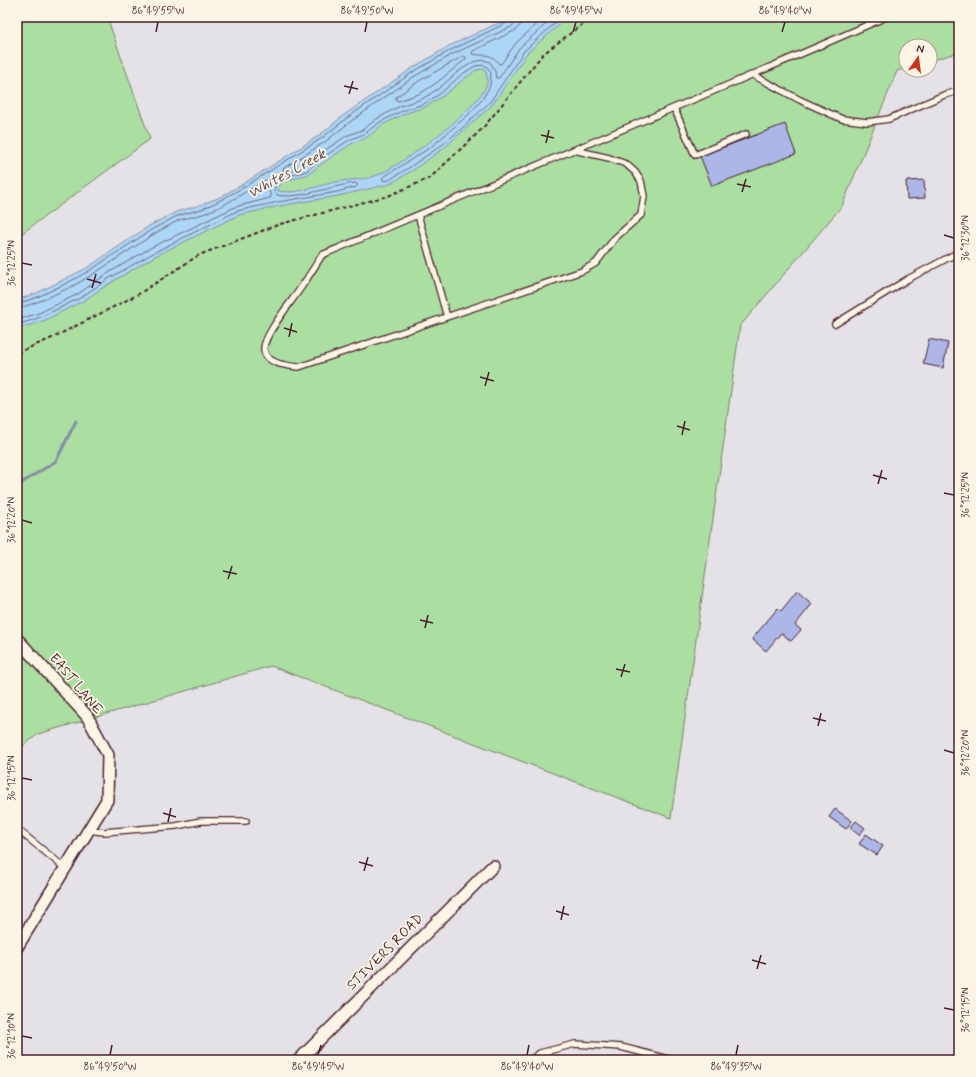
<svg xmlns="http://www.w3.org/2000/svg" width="976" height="1077" font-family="Mynerve,sans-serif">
	<rect width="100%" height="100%" fill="#e4e2e6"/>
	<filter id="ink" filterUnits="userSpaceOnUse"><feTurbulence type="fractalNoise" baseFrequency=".025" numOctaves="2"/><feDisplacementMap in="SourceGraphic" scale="8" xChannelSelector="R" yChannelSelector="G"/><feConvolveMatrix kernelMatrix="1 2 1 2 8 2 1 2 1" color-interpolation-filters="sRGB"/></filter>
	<g filter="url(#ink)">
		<path fill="#abdfa1" stroke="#7a7f66" d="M17 17H107L150 139 17 237Z
			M544 17H959V52L930 61V46H906V68L897 71 842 206 740 326 671 818 271 666 38 734 17 751V329C52 318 79 303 110 283Z"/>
		<path fill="#acd6f7" stroke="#858da5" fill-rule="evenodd" d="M511 17H568L527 53 493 104 444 148 413 170 390 184 338 196 279 206 239 215 157 255 110 283 83 301 43 321 17 329V300L37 293 87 268 149 226 176 212 200 205 218 198 243 184 320 135 344 115 411 69 449 46ZM484 69C487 73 488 79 487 84 479 109 400 167 375 176 364 180 352 179 341 181 321 184 299 195 278 191L279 186 283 182 309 174 320 165 351 144 366 138 382 125 404 114 425 107 443 96 464 79 476 70Z"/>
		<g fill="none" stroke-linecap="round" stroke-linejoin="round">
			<path stroke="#71687d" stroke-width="1" d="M516 17 515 23 511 27 453 54 415 76 350 122 325 142 284 168 283 171 285 172 295 170 305 166 315 157 346 136 362 130 378 118 400 106 422 99 438 89 459 71 473 62 484 60 490 62 495 71 496 78H499L520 47 554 17
				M522 17 521 24 516 30 473 51 472 54C484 57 490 51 499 64H501L516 43 545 17
				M464 56 466 57V59L435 84 419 94 398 101 396 100V97L419 81Z
				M17 304 38 297 69 282 89 271 151 230 177 216 202 209 219 201 244 187 322 138 347 118 413 72 451 50 508 22 511 17
				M17 309 40 301 71 287 92 275 154 234 179 220 203 214 222 206 269 178 272 179 269 190 271 197 270 198 235 207 152 247 105 275 78 294 39 313 17 320
				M17 325 41 317 80 298 108 279 155 252 237 211 278 202 337 192 356 187 358 185 356 183C333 185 298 200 277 195L274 191 276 184 281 178 307 171 318 161 349 140 364 134 380 122 402 111 424 104 441 93 461 75 475 66 484 65 487 67 491 73 490 86 482 100 467 116 431 147 382 178 384 181 389 180 410 167 442 145 460 130 490 102 524 51 562 17"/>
			<path stroke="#858da5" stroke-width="3" d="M17 486 56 461 76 421"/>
		</g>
		<path fill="#acb6e7" stroke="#4a1f2b" d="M785 124 796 154 712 186 700 156Z
			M924 180 925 198 907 199 906 181Z
			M929 339 948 343 943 368 923 364Z
			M797 591 812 604 795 625 801 630 791 641 781 633 766 651 752 639 778 608 781 611Z
			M835 809 852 821 846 829 829 817Z
			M856 821 865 828 859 835 850 828Z
			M866 834 883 846 877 855 859 844Z"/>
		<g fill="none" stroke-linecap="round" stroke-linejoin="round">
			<defs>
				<path id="service" d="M753 75 800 100 842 119 867 122 889 119 944 95 959 91
					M674 108 695 155 746 134
					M574 150 609 158 626 164 635 172 641 181 644 196 641 215 615 238 596 263 582 271 299 367C288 366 265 364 264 349 263 335 294 299 302 286 309 276 315 266 322 255 510 176 699 99 886 17
					M418 215 447 317
					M835 324 908 279 959 252
					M17 829 65 868
					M89 830 104 832 176 826 201 821H246
					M530 1060 540 1053 575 1044 621 1047 668 1059"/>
				<path id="minor" d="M17 639 87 716 108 755 107 800 17 947
					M299 1060 493 866"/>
			</defs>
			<use href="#service" stroke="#4a1f2b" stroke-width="8"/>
			<use href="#minor" stroke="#4a1f2b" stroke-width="14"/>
			<path stroke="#4a1f2b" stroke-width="2" stroke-dasharray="4 3" stroke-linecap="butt" d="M17 353 52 338 137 295 199 255 280 224 388 196 430 178 483 128 543 54 592 17"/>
			<use href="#service" stroke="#fcf5e5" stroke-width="5.5"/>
			<use href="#minor" stroke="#fcf5e5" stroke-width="11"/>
		</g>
	</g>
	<path fill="none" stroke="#4a1f2b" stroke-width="1.5" d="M156 32 158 22M365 32 367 22M573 32 576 22M782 32 785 22M344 86 358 89M349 94 353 81M541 135 554 138M546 143 549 130M737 184 751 187M742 192 746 179M944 235 954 238M22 263 32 265M87 279 101 283M92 288 96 274M284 328 297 332M289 337 292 323M480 377 494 381M485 386 489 372M677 426 690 430M682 435 685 421M873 475 887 479M878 484 882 470M944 493 954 495M22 520 32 523M223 571 237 574M228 579 232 566M420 620 433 623M425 628 428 615M616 669 630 672M621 677 625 664M813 718 826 721M818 726 821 713M944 750 954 753M22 778 32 780M163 813 176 817M168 822 171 808M359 862 373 866M364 871 368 857M556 911 569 915M561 920 564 906M752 960 766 964M757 969 761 955M944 1008 954 1010M22 1036 32 1038M110 1055 112 1045M318 1055 321 1045M527 1055 529 1045M736 1055 738 1045"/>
	<g text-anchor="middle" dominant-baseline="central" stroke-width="3.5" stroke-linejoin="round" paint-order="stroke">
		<g font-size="14" fill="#4a1f2b" stroke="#fcf5e5">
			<text transform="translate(76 684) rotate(50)">EAST LANE</text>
			<text transform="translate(385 952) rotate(-45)">STIVERS ROAD</text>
		</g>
		<g font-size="15" font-style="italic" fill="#624d5e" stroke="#fcf5e5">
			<text transform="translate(287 174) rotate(-29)">Whites Creek</text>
		</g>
	</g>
	<rect width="976" height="1077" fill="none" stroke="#fcf5e5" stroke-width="44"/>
	<g transform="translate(918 58) rotate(14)"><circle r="19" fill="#fcf5e5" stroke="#b59f9b"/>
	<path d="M0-3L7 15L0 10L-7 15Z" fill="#c8321e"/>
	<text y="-6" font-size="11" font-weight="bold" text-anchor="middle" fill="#4a1f2b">N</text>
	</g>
	<rect x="22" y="22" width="932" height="1033" fill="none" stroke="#4a1f2b" stroke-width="1.5"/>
	<g font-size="10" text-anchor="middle" fill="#4a1f2b">
		<text x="158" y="14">86°49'55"W</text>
		<text x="367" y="14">86°49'50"W</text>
		<text x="576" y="14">86°49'45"W</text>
		<text x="785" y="14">86°49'40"W</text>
		<text transform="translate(965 238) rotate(-90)" y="4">36°12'30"N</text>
		<text transform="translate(11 263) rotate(-90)" y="4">36°12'25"N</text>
		<text transform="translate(965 495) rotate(-90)" y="4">36°12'25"N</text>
		<text transform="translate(11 520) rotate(-90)" y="4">36°12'20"N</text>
		<text transform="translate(965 753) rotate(-90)" y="4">36°12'20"N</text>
		<text transform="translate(11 778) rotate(-90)" y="4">36°12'15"N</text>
		<text transform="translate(965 1010) rotate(-90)" y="4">36°12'15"N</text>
		<text transform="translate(11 1036) rotate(-90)" y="4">36°12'10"N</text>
		<text x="110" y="1070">86°49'50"W</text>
		<text x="318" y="1070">86°49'45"W</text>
		<text x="527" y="1070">86°49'40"W</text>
		<text x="736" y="1070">86°49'35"W</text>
	</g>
</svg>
